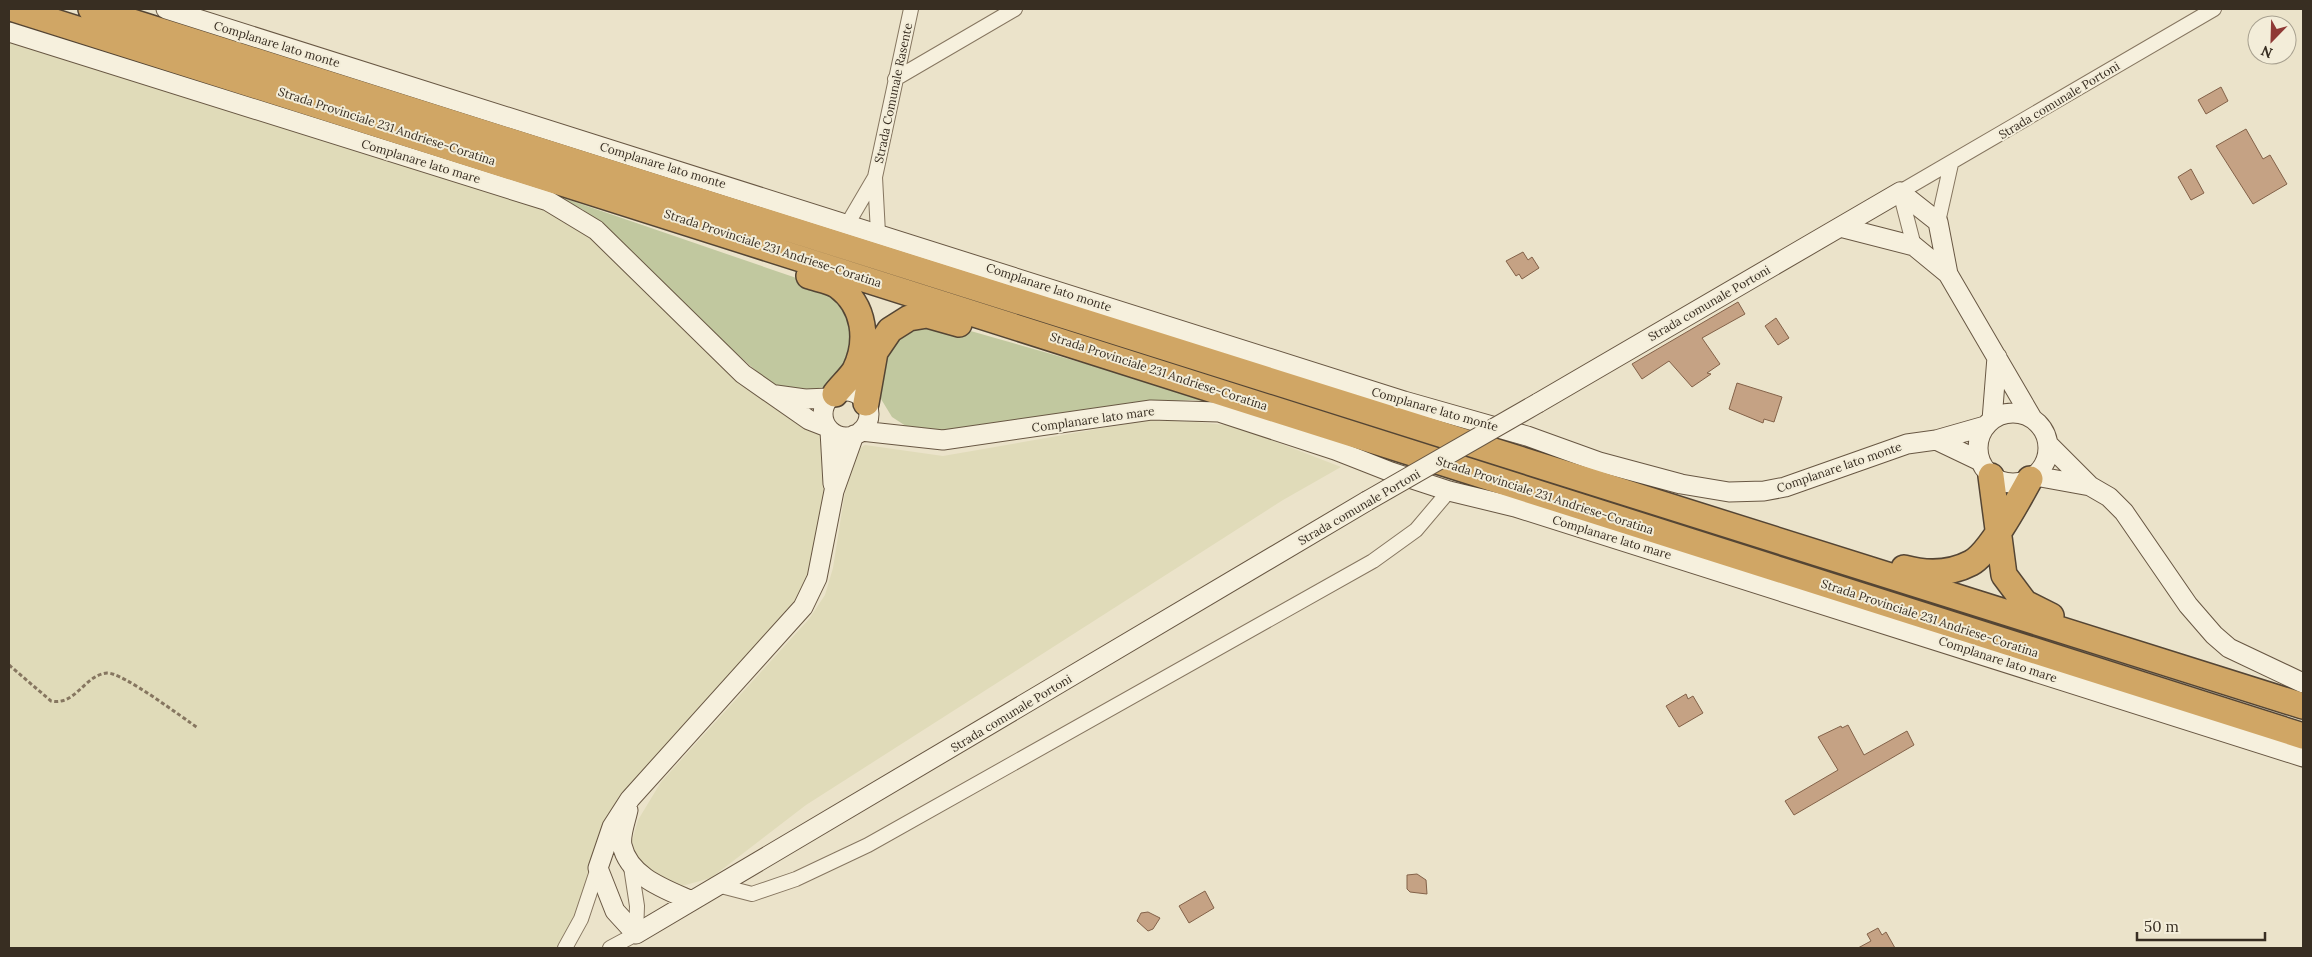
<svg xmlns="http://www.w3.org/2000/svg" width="2312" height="957" font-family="Lora,serif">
	<rect width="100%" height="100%" fill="#ebe3ca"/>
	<path fill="#e0dbb9" d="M9 32 548 201 596 230 743 374 827 427 834 491 817 578 630 799 565 948H9Z
		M1149 420 1196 422 1235 426 1341 467 1283 500 806 805 711 878 678 887 662 883 637 860 632 841 638 820 661 782 809 619 825 595 833 568 847 479 855 451 865 445 943 456Z"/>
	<path fill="#c1c89f" d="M549 193 814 284 837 298 850 320 851 343 843 368 824 387 802 391 773 386 717 336 613 233 582 209Z
		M922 322 946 324 1220 402 1192 400 1148 402 943 434 909 428 892 417 881 399 877 377 898 333Z"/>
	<path fill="#c5a284" stroke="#836249" d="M2221 87 2228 101 2206 114 2198 100Z
		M2246 129 2263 159 2270 155 2287 184 2253 204 2216 146Z
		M2191 169 2204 193 2191 200 2178 177Z
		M1523 252 1528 260 1532 257 1539 268 1522 279 1519 274 1516 276 1506 261Z
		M1738 302 1745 314 1702 338 1720 364 1707 373 1711 374 1692 387 1669 361 1642 379 1632 364Z
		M1776 318 1789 338 1778 345 1765 326Z
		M1737 383 1782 397 1774 422 1764 419 1763 423 1729 409Z
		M1686 694 1688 699 1693 696 1703 713 1679 727 1666 706Z
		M1848 725 1864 755 1907 731 1914 745 1794 815 1785 801 1838 770 1818 737 1841 726 1842 728Z
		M1417 874 1426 880 1427 894 1410 892 1407 889V875Z
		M1205 891 1214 908 1189 923 1179 906Z
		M1148 912 1160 918 1153 929 1148 931 1137 921 1141 913Z
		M1878 928 1882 935 1886 932 1895 948H1858L1871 941 1867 934Z"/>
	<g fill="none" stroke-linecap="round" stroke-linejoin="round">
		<defs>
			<path id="street" d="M895 79 1015 9
				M1938 222 1951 164
				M848 223 875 177
				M878 233 875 177 911 9
				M1914 246 1900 192 2214 9
				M721 886 752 894 796 879 868 845 1373 561 1416 530 1449 491
				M565 948 581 919 598 868
				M610 948 636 934 637 906 631 867"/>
			<path id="secondary" d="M166 9 1404 401 1527 436 1599 462 1681 484 1729 492 1764 491 1785 487 1907 444 1936 440 1985 426
				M9 32 548 201 596 230 743 374 809 420 827 427
				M1840 227 1914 246 1948 274 2032 418
				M823 414a23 23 0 1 1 46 0a23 23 0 1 1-46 0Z
				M776 395 805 399 829 398
				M1538 403 1900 192 1938 222 1948 274
				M1978 448a35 35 0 1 1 70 0a35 35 0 1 1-70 0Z
				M1992 420 1997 357
				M830 431 833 484
				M861 431 943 440 1151 410 1219 412 1335 450 1391 472 1449 491 1515 507 2303 757
				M854 435 834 491 817 578 803 607 630 799 612 827 598 868 615 911 636 934 1367 501
				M1936 440 1980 461
				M2048 444 2090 486 2109 497 2124 512 2188 605 2214 635 2229 648 2303 683
				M2035 476 2090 486
				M628 810C626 820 620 835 622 845 629 877 665 889 692 901"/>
			<path id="highway" d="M14 9 2303 736
				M91 9 2303 706
				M809 276C818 279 831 281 838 286 865 306 869 341 855 370 850 378 841 386 835 394
				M866 403 875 352 890 330 909 318 927 315 959 324
				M1991 476 2004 575 2025 603 2051 616
				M1904 568C1926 574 1950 574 1971 563 1990 553 2019 499 2030 479"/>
		</defs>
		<use href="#street" stroke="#867660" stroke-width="16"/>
		<use href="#secondary" stroke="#685743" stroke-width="21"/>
		<use href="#highway" stroke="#544534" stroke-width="28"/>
		<path stroke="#867660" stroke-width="3" stroke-dasharray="4 2.5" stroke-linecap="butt" d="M9 665 51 701C76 706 84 675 107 673 122 672 183 718 198 728"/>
		<use href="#street" stroke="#f6f0dd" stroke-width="14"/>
		<use href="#secondary" stroke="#f6f0dd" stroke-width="19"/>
		<use href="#highway" stroke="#d0a665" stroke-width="25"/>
		<defs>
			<path id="secondary-bridge" d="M1367 501 1538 403"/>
		</defs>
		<use href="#secondary-bridge" stroke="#685743" stroke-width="21" stroke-linecap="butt"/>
		<use href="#secondary-bridge" stroke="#f6f0dd" stroke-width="19"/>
	</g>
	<g text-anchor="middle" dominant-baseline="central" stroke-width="4" stroke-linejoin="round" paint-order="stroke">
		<g font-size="12" fill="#382e22" stroke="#f3edd9">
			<text transform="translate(277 44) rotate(17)">Complanare lato monte</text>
			<text transform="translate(893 93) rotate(-78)">Strada Comunale Rasente</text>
			<text transform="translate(2059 100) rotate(-31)">Strada comunale Portoni</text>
			<text transform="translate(387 126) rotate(18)">Strada Provinciale 231 Andriese-Coratina</text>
			<text transform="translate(421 161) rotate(17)">Complanare lato mare</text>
			<text transform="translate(663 165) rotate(17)">Complanare lato monte</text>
			<text transform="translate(773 248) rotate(18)">Strada Provinciale 231 Andriese-Coratina</text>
			<text transform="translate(1049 287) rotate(18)">Complanare lato monte</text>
			<text transform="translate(1709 303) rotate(-30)">Strada comunale Portoni</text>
			<text transform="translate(1159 371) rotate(18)">Strada Provinciale 231 Andriese-Coratina</text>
			<text transform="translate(1435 409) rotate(16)">Complanare lato monte</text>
			<text transform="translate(1093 419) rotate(-8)">Complanare lato mare</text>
			<text transform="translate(1839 467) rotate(-19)">Complanare lato monte</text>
			<text transform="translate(1545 495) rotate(18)">Strada Provinciale 231 Andriese-Coratina</text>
			<text transform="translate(1359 507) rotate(-30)">Strada comunale Portoni</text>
			<text transform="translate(1612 537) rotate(17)">Complanare lato mare</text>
			<text transform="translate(1930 618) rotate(18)">Strada Provinciale 231 Andriese-Coratina</text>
			<text transform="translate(1998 659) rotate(18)">Complanare lato mare</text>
			<text transform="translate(1011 713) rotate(-31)">Strada comunale Portoni</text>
		</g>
	</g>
	<rect width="2312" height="957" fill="none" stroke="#382e22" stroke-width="20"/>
	<g transform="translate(2272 40) rotate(203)"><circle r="24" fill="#f3edd9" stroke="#a8a190"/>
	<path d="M0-4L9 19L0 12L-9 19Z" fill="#8f3a36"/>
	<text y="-8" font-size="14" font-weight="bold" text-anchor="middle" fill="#382e22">N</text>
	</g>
	<path d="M2137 932v8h128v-8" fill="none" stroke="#382e22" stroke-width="2.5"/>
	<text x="2144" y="932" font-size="15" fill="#382e22" stroke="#f3edd9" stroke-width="4" paint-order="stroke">50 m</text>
</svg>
